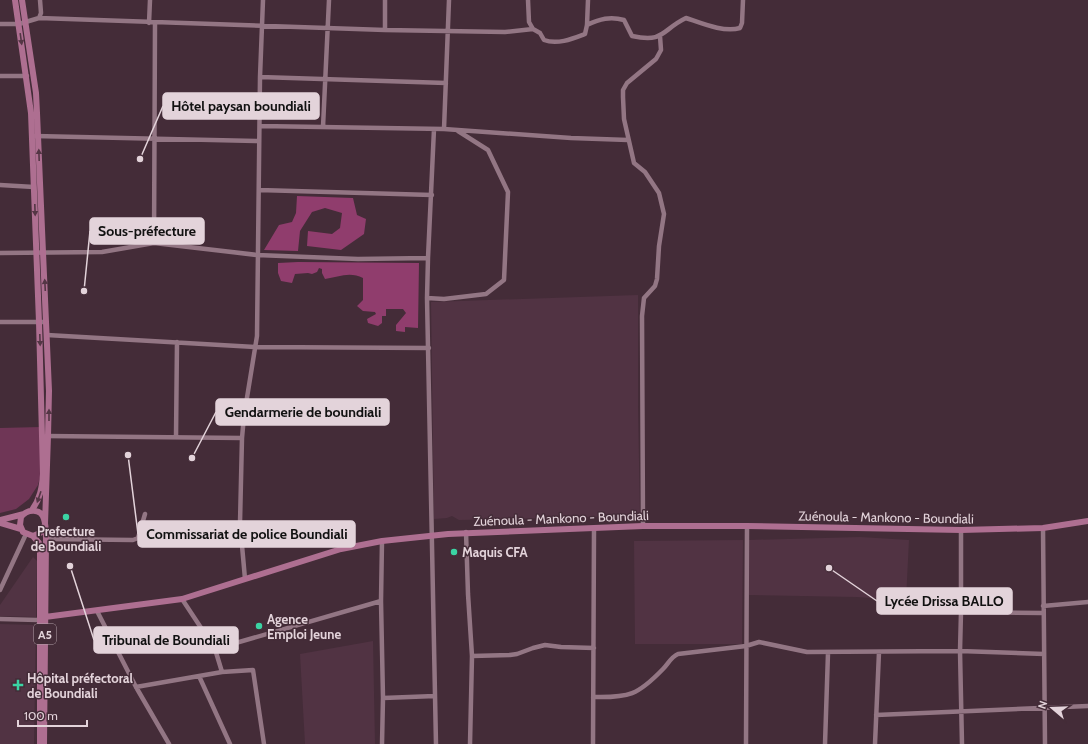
<svg xmlns="http://www.w3.org/2000/svg" width="1088" height="744" font-family="Cabin,sans-serif">
	<rect width="100%" height="100%" fill="#442c38"/>
	<path fill="#513343" d="M638 295V406L640 516 459 520 452 516 447 518 434 519 431 302Z
		M860 537 909 540 906 600 856 597 749 595V540Z
		M743 540 742 644H635L634 541Z
		M33 557 37 561 36 617 0 616V605Z
		M0 624 36 625 34 744H0Z
		M373 641 375 744H305L300 654Z"/>
	<path fill="#6f3656" d="M41 427 42 470 38 485 29 499 16 509 0 513V428Z"/>
	<path fill="#903d6d" d="M297 196 353 198 357 215 366 219 364 234 341 250 307 246 308 231 332 234 340 228 342 213 325 208 312 212 300 231 298 251 264 250 279 225 292 222 296 213Z
		M298 262 419 263 418 328 405 327V332L396 331V325L406 313 403 309H386V316H382V323L378 326 368 323 367 319 376 314 375 312 363 311 357 306 363 300V278C350 271 338 277 325 279L322 273V269L319 268 317 272 312 274 308 273 295 274 292 283 281 281 278 273V263Z"/>
	<g fill="none" stroke-linecap="round" stroke-linejoin="round">
		<path stroke="#937684" stroke-width="4.5" d="M528 0 529 22 533 29
			M39 18 385 30 505 32 533 29 540 33 544 40C557 45 572 39 585 34L587 25 588 0
			M149 23 150 0
			M0 24H19L39 18 41 13 40 0
			M587 25C600 19 610 16 624 20L632 36C665 43 661 30 686 18 701 23 724 33 740 28L742 23 743 0
			M385 30V0
			M0 76H27
			M260 77 446 83
			M260 126 444 129 571 138 628 140
			M323 127 329 0
			M434 129 428 258 427 298 436 744
			M444 129 449 0
			M35 136 259 141
			M0 185 34 187
			M259 190 432 195
			M154 243 155 23
			M0 253 102 252 154 243 257 255 358 259 428 258
			M427 298 444 299 486 294 504 280 508 192 488 150 458 131
			M0 322H46
			M47 335 255 347 429 348
			M46 436 242 438
			M176 437 177 342
			M643 526 642 316 644 298 655 286 657 279 659 246 664 214 659 193 645 172 634 163 624 119 623 97V90L627 83 656 59 661 50 660 36
			M1043 528 1045 744
			M961 530V612L960 651 962 744
			M466 532 468 594 472 656 470 744
			M46 539 133 540 138 538 145 514
			M245 579 240 523 242 438 244 416 257 336 260 77 263 0
			M0 590 26 534
			M182 599 215 649 381 601
			M1043 606 1088 602
			M97 611 136 687 169 744
			M961 612 1043 613
			M0 619 38 620 42 618
			M215 649 222 672
			M472 656 510 655 517 654 533 648 545 645 561 647 594 648
			M199 676 230 744
			M136 687 222 672 253 670 264 744
			M593 697C629 698 638 695 663 669 668 664 671 657 678 654L746 646 759 642 807 652 960 651 1044 654
			M383 698 435 696
			M876 715 1088 706
			M382 744 383 698 381 601 382 541
			M593 744 594 528
			M746 744 747 526
			M825 744 828 653
			M875 744 879 652"/>
		<path stroke="#ae6f91" stroke-width="6" d="M15 0 31 113 39 322 43 474C42 488 40 499 32 510
			M22 0 36 93 37 113 46 322 49 391 48 436 45 524 44 527 40 533 33 536 23 532 20 525 21 517C27 509 41 508 44 519 46 525 46 533 46 539L44 744
			M0 520 24 514
			M0 523 21 529
			M33 536 39 543 40 550V744
			M45 617 182 599 341 549 382 541 448 534 643 526H747L961 530 1043 528 1088 521"/>
	</g>
	<defs><path id="oneway-solid" d="M-6-.8H1V-3.2L6.5 0L1 3.2V.8H-6Z"/></defs>
	<g fill="#543645">
		<use href="#oneway-solid" transform="translate(21 39) rotate(82)"/>
		<use href="#oneway-solid" transform="translate(39 155) rotate(-92)"/>
		<use href="#oneway-solid" transform="translate(35 210) rotate(88)"/>
		<use href="#oneway-solid" transform="translate(45 285) rotate(-93)"/>
		<use href="#oneway-solid" transform="translate(40 340) rotate(88)"/>
		<use href="#oneway-solid" transform="translate(49 415) rotate(-90)"/>
		<use href="#oneway-solid" transform="translate(39 497) rotate(109)"/>
	</g>
	<g fill="#3bd4a4" stroke="#442c38" stroke-width="1.5">
		<circle cx="66" cy="517" r="4"/>
		<circle cx="454" cy="552" r="4"/>
		<circle cx="259" cy="626" r="4"/>
		<path d="M16 679h4v4h4v4h-4v4h-4v-4h-4v-4h4z"/>
	</g>
	<g text-anchor="middle" dominant-baseline="central" stroke-width="3" stroke-linejoin="round" paint-order="stroke">
		<rect fill="#442c38" stroke="#b3a1a9" stroke-width="1" x="34" y="624" width="22" height="20" rx="3"/>
		<g font-size="12" font-weight="bold" fill="#e3d3da">
			<text x="45" y="634">A5</text>
		</g>
		<g font-size="13" fill="#e3d3da" stroke="#442c38">
			<text transform="translate(886 517) rotate(1)">Zuénoula - Mankono - Boundiali</text>
			<text transform="translate(561 518) rotate(-2)">Zuénoula - Mankono - Boundiali</text>
		</g>
		<g font-size="13" font-weight="bold" fill="#e3d3da" stroke="#442c38" text-anchor="start">
			<text x="66" y="531" text-anchor="middle">Prefecture<tspan x="66" dy="15">de Boundiali</tspan></text>
			<text x="462" y="552">Maquis CFA</text>
			<text x="267" y="619">Agence<tspan x="267" dy="15">Emploi Jeune</tspan></text>
			<text x="27" y="678">Hôpital préfectoral<tspan x="27" dy="15">de Boundiali</tspan></text>
		</g>
	</g>
	<path fill="none" stroke="#e3d3da" stroke-width="1.5" d="M140 159L163 106M84 291L90 231M192 458L216 412M128 455L138 534M829 568L877 601M70 566L94 640"/>
	<g fill="#e3d3da" stroke="#442c38" stroke-width="1.5">
		<circle cx="140" cy="159" r="4"/>
		<circle cx="84" cy="291" r="4"/>
		<circle cx="192" cy="458" r="4"/>
		<circle cx="128" cy="455" r="4"/>
		<circle cx="829" cy="568" r="4"/>
		<circle cx="70" cy="566" r="4"/>
	</g>
	<g fill="#e3d3da" stroke="#e3d3da" stroke-width="1.5">
		<rect x="163" y="93" width="156" height="26" rx="4"/>
		<rect x="90" y="218" width="114" height="26" rx="4"/>
		<rect x="216" y="399" width="173" height="26" rx="4"/>
		<rect x="138" y="521" width="217" height="26" rx="4"/>
		<rect x="877" y="588" width="135" height="26" rx="4"/>
		<rect x="94" y="627" width="144" height="26" rx="4"/>
	</g>
	<g font-size="14" text-anchor="middle" font-weight="bold" fill="#111">
		<text x="241" y="111">Hôtel paysan boundiali</text>
		<text x="147" y="236">Sous-préfecture</text>
		<text x="303" y="417">Gendarmerie de boundiali</text>
		<text x="247" y="539">Commissariat de police Boundiali</text>
		<text x="944" y="606">Lycée Drissa BALLO</text>
		<text x="166" y="645">Tribunal de Boundiali</text>
	</g>
	<g transform="translate(1052 708) rotate(289)" stroke="#442c38" stroke-width="3" paint-order="stroke">
	<path d="M0-3L7 15L0 10L-7 15Z" fill="#e3d3da"/>
	<text y="-6" font-size="11" font-weight="bold" text-anchor="middle" fill="#e3d3da">N</text>
	</g>
	<path d="M18 720v6h69v-6" fill="none" stroke="#e3d3da" stroke-width="2"/>
	<text x="24" y="720" font-size="12" fill="#e3d3da" stroke="#442c38" stroke-width="3" paint-order="stroke">100 m</text>
</svg>
